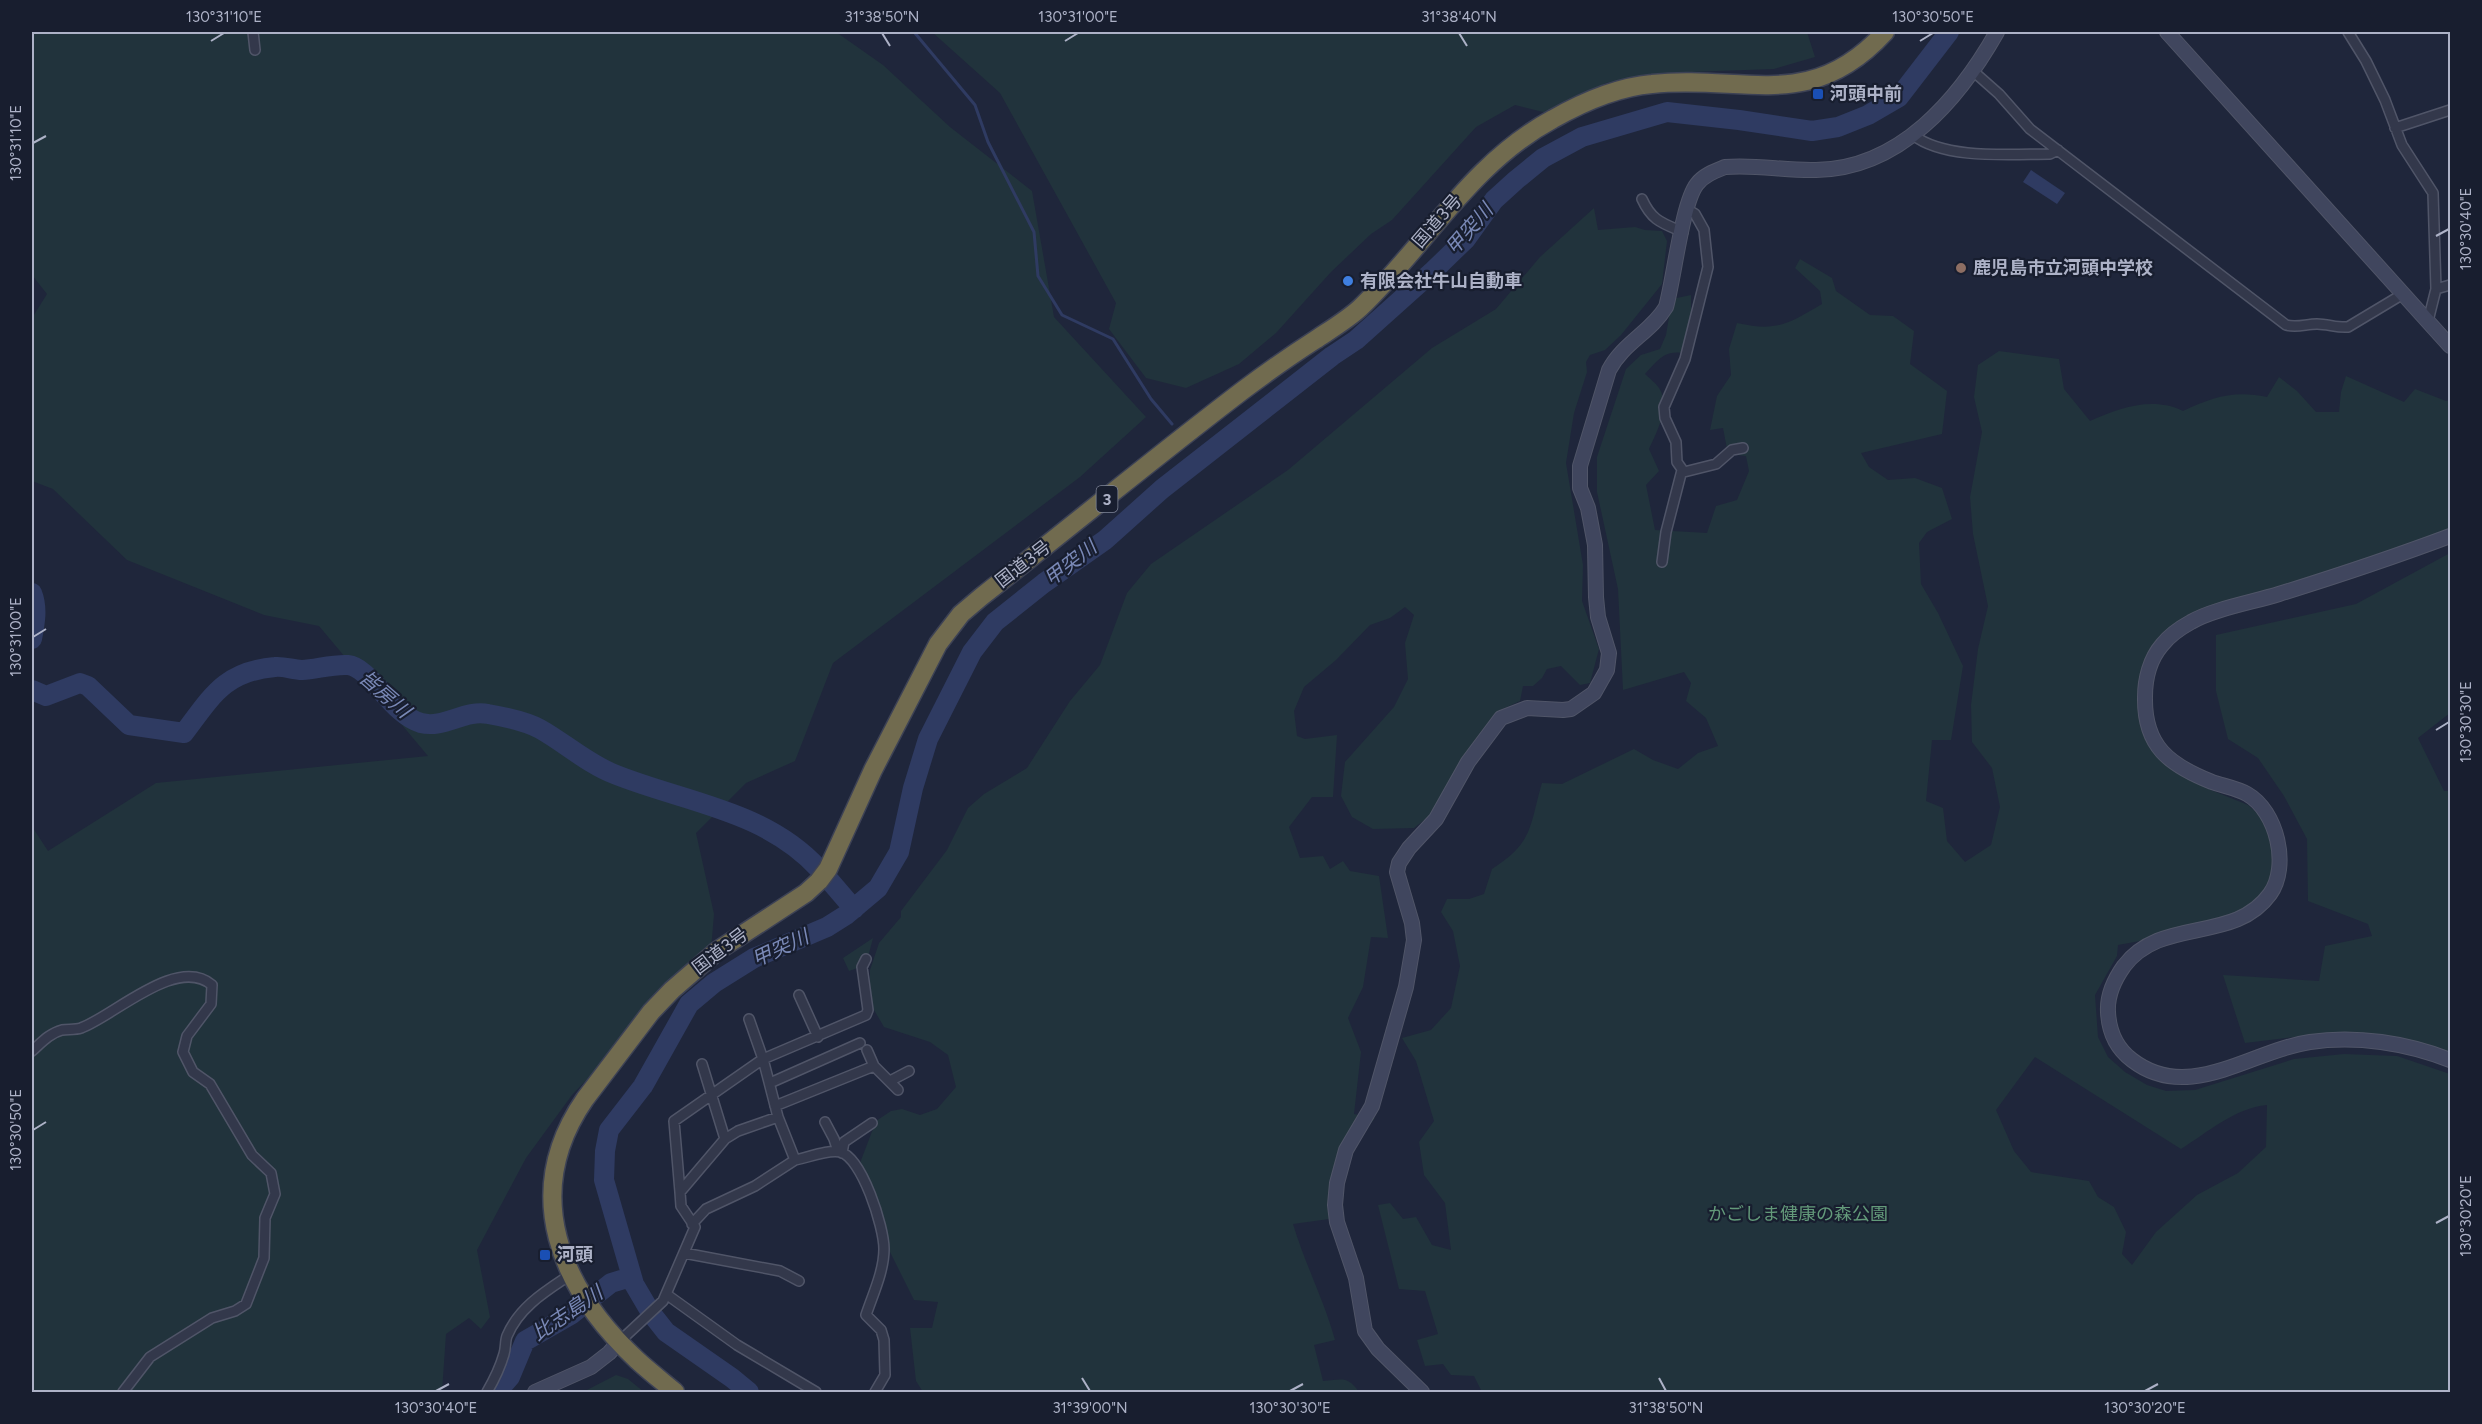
<svg xmlns="http://www.w3.org/2000/svg" width="2482" height="1424" font-family="Figtree,'Noto Sans JP',sans-serif">
	<rect width="100%" height="100%" fill="#1f263b"/>
	<path fill="#21333c" fill-rule="evenodd" d="M32 32H836L883 65 950 127 1032 191 1054 317 1146 417 1080 477 833 663 795 761 746 783 696 833 714 914 711 950 572 1095 526 1158 477 1250 490 1317 481 1329 469 1318 446 1334 442 1392H32V830L33 828 48 851 156 783 428 756 319 626 264 615 127 560 53 489 32 481V318L47 294 32 275Z
		M932 32H1807L1815 57 1774 69 1661 73 1606 83 1547 113 1515 105 1476 127 1392 220 1371 234 1331 272 1276 333 1239 364 1186 388 1146 378 1109 329 1116 303 1000 93Z
		M1594 208 1598 230 1635 227 1645 230 1662 231 1667 241 1662 284 1621 335 1605 350 1590 355 1586 362 1587 372 1574 413 1566 463 1583 565 1582 601 1599 649 1590 683 1580 685 1561 666 1547 669 1542 678 1533 686H1523L1520 701 1496 712 1461 759 1449 787 1432 814 1414 828 1373 829 1352 817 1341 796 1345 762 1394 707 1408 679 1405 643 1414 615 1405 607 1390 618 1370 625 1336 660 1304 687 1294 711 1297 736 1305 739 1337 735 1333 797H1312L1289 827 1300 858 1323 856 1330 869 1343 861 1350 871 1379 876 1388 938 1371 937 1363 987 1348 1018 1361 1052 1354 1114 1375 1118 1333 1173 1329 1219 1293 1224C1305 1264 1324 1300 1335 1340L1314 1345 1323 1381C1342 1380 1347 1375 1359 1392H923L916 1381 910 1328H932L938 1302 914 1300 888 1248 860 1163 876 1121 891 1111 902 1109 920 1115 937 1109 956 1087 948 1055 930 1042 884 1027 870 1003V970L879 943 901 917V911L947 850 968 808 984 794 1027 768 1070 701 1100 665 1127 593 1151 564 1288 470 1432 348 1496 309 1540 257Z
		M1800 259 1832 278 1836 291 1870 315 1893 316 1914 331 1910 364 1947 391 1942 434 1861 453 1869 467 1888 480 1915 478 1942 488 1952 519 1927 532 1919 543 1921 584 1938 613 1963 666 1951 740H1932L1926 801 1943 808 1947 841 1965 862 1991 845 2000 807 1992 768 1972 742 1971 705 1978 649 1988 606 1973 534 1970 497 1982 432 1974 397 1978 365 1999 351 2059 359 2064 389 2090 421C2119 408 2153 396 2183 411 2213 397 2234 390 2267 397L2279 377 2297 391 2316 412H2339L2341 392 2346 376 2404 402 2415 389 2446 401 2450 400V528L2336 582 2200 622 2179 634 2162 651 2139 697 2143 734 2158 755 2179 774 2206 788 2248 805 2281 834 2287 857 2283 886 2269 903 2238 923 2118 945 2117 956 2095 995 2098 1037 2108 1057 2125 1072 2147 1085 2166 1091 2195 1090 2294 1059 2344 1054 2397 1056 2450 1074V1392H1477L1481 1390 1474 1376 1451 1375 1443 1364 1425 1366 1417 1340 1438 1334 1425 1291 1399 1289 1378 1205 1390 1203 1403 1219 1416 1217 1432 1245 1451 1250 1445 1203 1424 1175 1419 1142 1434 1121 1416 1061 1402 1038 1431 1030 1451 1008 1460 966 1453 931 1441 912 1447 899H1469L1484 894 1492 869C1534 842 1529 827 1542 783L1562 784 1634 749 1653 760 1678 769 1698 753 1718 746 1706 718 1686 701 1691 683 1684 672 1623 690 1618 589 1597 492V457L1626 369 1641 355 1660 349 1666 335 1672 299 1691 295V354C1666 349 1661 356 1645 374 1649 378 1656 383 1659 388 1671 405 1657 432 1649 449L1659 471 1646 485 1655 530 1707 533 1716 506 1737 500 1749 471 1746 456 1728 454 1723 428 1710 430 1717 396 1731 375 1729 349 1737 323C1777 332 1788 324 1822 304L1820 291 1795 268ZM2035 1057 2181 1149C2208 1132 2235 1108 2267 1105L2266 1147 2238 1173 2197 1195 2156 1232 2132 1265 2122 1254 2126 1232 2114 1207 2098 1197 2089 1181 2031 1172 2014 1151 1996 1110Z
		M2450 553V713L2418 738 2444 791H2450V1052L2407 1039 2328 1033 2245 1043 2223 975 2319 981 2325 946 2372 936 2368 924 2308 901 2307 839 2284 796 2258 758 2228 739 2216 691V635L2356 604Z
		M873 938 866 965 849 971 843 958Z
		M616 1375 628 1379 644 1392H583Z"/>
	<path fill="#2f3b62" d="M2031 170 2065 193 2057 204 2023 182Z"/>
	<g fill="none" stroke-linecap="round" stroke-linejoin="round">
		<path stroke="#2f3b62" stroke-width="3" d="M914 32 975 105 988 142 1034 232 1038 276 1062 315 1113 339 1151 399 1172 424"/>
		<path stroke="#2f3b62" stroke-width="20" d="M32 593C38 608 35 623 32 639
			M32 690 46 696 80 683 88 686 129 725 184 733C212 696 225 671 275 667 284 666 293 670 302 670 317 669 333 664 348 665 370 667 392 715 421 723 444 729 465 709 488 714 505 717 525 721 540 729 565 743 588 764 614 774 683 802 765 810 818 868
			M830 881 854 909
			M497 1392 510 1377 525 1341 572 1314 611 1283 631 1277
			M749 1392 732 1378 666 1332 651 1313 634 1284 604 1180 605 1151 609 1130 643 1086 689 1004 714 983 754 958 827 927 846 915 878 888 899 852 913 788 928 739 972 652 995 622 1044 583 1105 540 1162 489 1332 356 1356 340 1433 271 1466 239 1494 200 1516 180 1543 158 1582 137 1667 112 1739 120 1812 131 1838 127 1868 115 1899 97 1949 32"/>
		<defs>
			<path id="street" d="M253 32 255 50
				M2348 32 2366 61 2385 100 2402 145 2433 193 2436 289 2428 321
				M1973 71 1999 94 2030 129 2286 325C2297 328 2306 324 2317 324 2328 324 2337 328 2348 327L2403 294
				M2395 128 2450 110
				M1913 135C1945 160 2011 154 2050 154L2058 150
				M1642 199C1652 221 1662 223 1683 232
				M1688 210 1695 214 1704 230 1708 267 1685 359 1664 407 1665 418 1676 442 1677 462 1684 472 1716 464 1732 450 1743 448
				M2436 289 2450 285
				M1662 562 1666 532 1682 470
				M799 995 818 1037
				M32 1051C41 1043 50 1033 62 1030 68 1029 75 1030 81 1028 114 1016 177 955 212 985L211 1004 187 1036 183 1052 193 1072 210 1084 252 1155 271 1173 275 1194 265 1218 264 1258 246 1304 235 1311 212 1318 150 1357 123 1392
				M702 1064 725 1139
				M874 1066 898 1090
				M890 1081 909 1071
				M770 1083 860 1043
				M775 1106 874 1066 867 1050
				M778 1117 795 1160C807 1158 828 1149 840 1152 862 1157 884 1227 884 1249 884 1271 873 1294 866 1315L881 1330 884 1340 885 1375 875 1392
				M825 1122 834 1139 838 1151
				M842 1153 844 1142 872 1123
				M680 1192 674 1121 763 1059 749 1019
				M692 1224 706 1209 755 1186 795 1160
				M684 1253 780 1271 799 1281
				M666 1294 737 1345 816 1392
				M620 1341 663 1301 695 1227 681 1206 680 1192 725 1139 738 1131 778 1117 763 1059 866 1015 868 1010 862 967 866 959
				M487 1392C494 1380 500 1368 504 1354 506 1348 505 1341 507 1336 519 1307 546 1291 570 1275"/>
			<path id="secondary" d="M2167 32 2450 346
				M2450 536C2394 557 2337 576 2279 594 2254 602 2213 609 2191 622 2180 628 2169 636 2162 645 2150 659 2145 679 2145 697 2144 746 2169 765 2212 782 2223 786 2236 788 2247 794 2277 811 2290 866 2270 894 2234 944 2162 916 2124 966 2114 980 2107 995 2108 1012 2109 1032 2116 1048 2132 1060 2189 1104 2252 1050 2310 1042 2356 1035 2407 1043 2450 1060
				M535 1392 591 1367 609 1353 620 1341
				M1422 1392 1378 1349 1365 1331 1356 1278 1337 1222 1335 1205 1337 1183 1346 1150 1372 1106 1406 987 1414 940 1412 923 1397 872 1399 863 1409 848 1436 819 1468 762 1501 718 1527 708 1563 710 1571 709 1594 693 1607 670 1609 653 1598 617 1596 597 1595 545 1588 508 1580 488V466L1609 370C1623 343 1651 332 1666 307 1674 279 1682 203 1697 184 1704 175 1715 171 1725 167 1755 164 1786 171 1816 170 1900 169 1959 99 1997 32"/>
			<path id="highway" d="M675 1392C663 1382 649 1371 637 1360 560 1288 520 1193 585 1099L651 1012 672 990 717 951 806 893 819 881 828 869 873 770 938 644 961 614 981 597C1068 529 1154 458 1242 391 1266 373 1290 356 1315 340 1330 330 1347 320 1360 308 1426 245 1471 163 1553 119 1583 102 1617 87 1652 84 1744 74 1810 114 1885 32"/>
		</defs>
		<use href="#street" stroke="#505568" stroke-width="12"/>
		<use href="#secondary" stroke="#505568" stroke-width="16"/>
		<use href="#highway" stroke="#3d4255" stroke-width="21"/>
		<use href="#street" stroke="#33384b" stroke-width="9"/>
		<use href="#secondary" stroke="#40465e" stroke-width="14"/>
		<use href="#highway" stroke="#716b4f" stroke-width="18"/>
	</g>
	<path fill="none" stroke="#adb2c7" stroke-width="2" d="M882 33 890 46M1459 33 1467 46M211 41 224 33M1065 41 1078 33M1920 41 1933 33M33 143 46 136M2436 236 2449 229M33 637 46 629M2436 730 2449 722M33 1130 46 1122M2436 1223 2449 1216M1082 1378 1090 1391M1659 1378 1666 1391M436 1391 449 1384M1290 1391 1303 1384M2145 1391 2158 1384"/>
	<g fill="#1a4fb4" stroke="#181e2f" stroke-width="2">
		<rect x="1812" y="88" width="12" height="12" rx="3"/>
		<rect x="539" y="1249" width="12" height="12" rx="3"/>
	</g>
	<circle fill="#8d6e63" stroke="#181e2f" stroke-width="2" cx="1961" cy="268" r="6"/>
	<circle fill="#3f7fe0" stroke="#181e2f" stroke-width="2" cx="1348" cy="281" r="6"/>
	<g text-anchor="middle" dominant-baseline="central" stroke-width="4.5" stroke-linejoin="round" paint-order="stroke">
		<rect fill="#181e2f" stroke="#808699" stroke-width="1.5" x="1096.5" y="486" width="21" height="26" rx="4.5"/>
		<g font-size="16" font-weight="bold" fill="#adb2c7">
			<text x="1107" y="499">3</text>
		</g>
		<g font-size="18" font-weight="bold" fill="#adb2c7" stroke="#181e2f" text-anchor="start">
			<text x="1830" y="94">河頭中前</text>
			<text x="1973" y="268">鹿児島市立河頭中学校</text>
			<text x="1360" y="281">有限会社牛山自動車</text>
			<text x="557" y="1255">河頭</text>
		</g>
		<g font-size="18" fill="#adb2c7" stroke="#181e2f">
			<text transform="translate(1437 221) rotate(-49)">国道3号</text>
			<text transform="translate(1023 564) rotate(-38)">国道3号</text>
			<text transform="translate(720 951) rotate(-37)">国道3号</text>
		</g>
		<g font-size="18" fill="#639a7a" stroke="#181e2f">
			<text x="1798" y="1214">かごしま健康の森公園</text>
		</g>
		<g font-size="20" font-style="italic" fill="#7a89b7" stroke="#181e2f">
			<text transform="translate(1469 229) rotate(-49)">甲突川</text>
			<text transform="translate(1070 563) rotate(-38)">甲突川</text>
			<text transform="translate(385 694) rotate(41)">皆房川</text>
			<text transform="translate(780 948) rotate(-25)">甲突川</text>
			<text transform="translate(567 1313) rotate(-34)">比志島川</text>
		</g>
	</g>
	<rect width="2482" height="1424" fill="none" stroke="#181e2f" stroke-width="66"/>
	<rect x="33" y="33" width="2416" height="1358" fill="none" stroke="#adb2c7" stroke-width="2"/>
	<g font-size="15" text-anchor="middle" fill="#adb2c7">
		<text x="224" y="22">130°31'10"E</text>
		<text x="882" y="22">31°38'50"N</text>
		<text x="1078" y="22">130°31'00"E</text>
		<text x="1459" y="22">31°38'40"N</text>
		<text x="1933" y="22">130°30'50"E</text>
		<text transform="translate(16 143) rotate(-90)" y="5">130°31'10"E</text>
		<text transform="translate(2466 229) rotate(-90)" y="5">130°30'40"E</text>
		<text transform="translate(16 637) rotate(-90)" y="5">130°31'00"E</text>
		<text transform="translate(2466 722) rotate(-90)" y="5">130°30'30"E</text>
		<text transform="translate(16 1130) rotate(-90)" y="5">130°30'50"E</text>
		<text transform="translate(2466 1216) rotate(-90)" y="5">130°30'20"E</text>
		<text x="436" y="1413">130°30'40"E</text>
		<text x="1090" y="1413">31°39'00"N</text>
		<text x="1290" y="1413">130°30'30"E</text>
		<text x="1666" y="1413">31°38'50"N</text>
		<text x="2145" y="1413">130°30'20"E</text>
	</g>
</svg>
